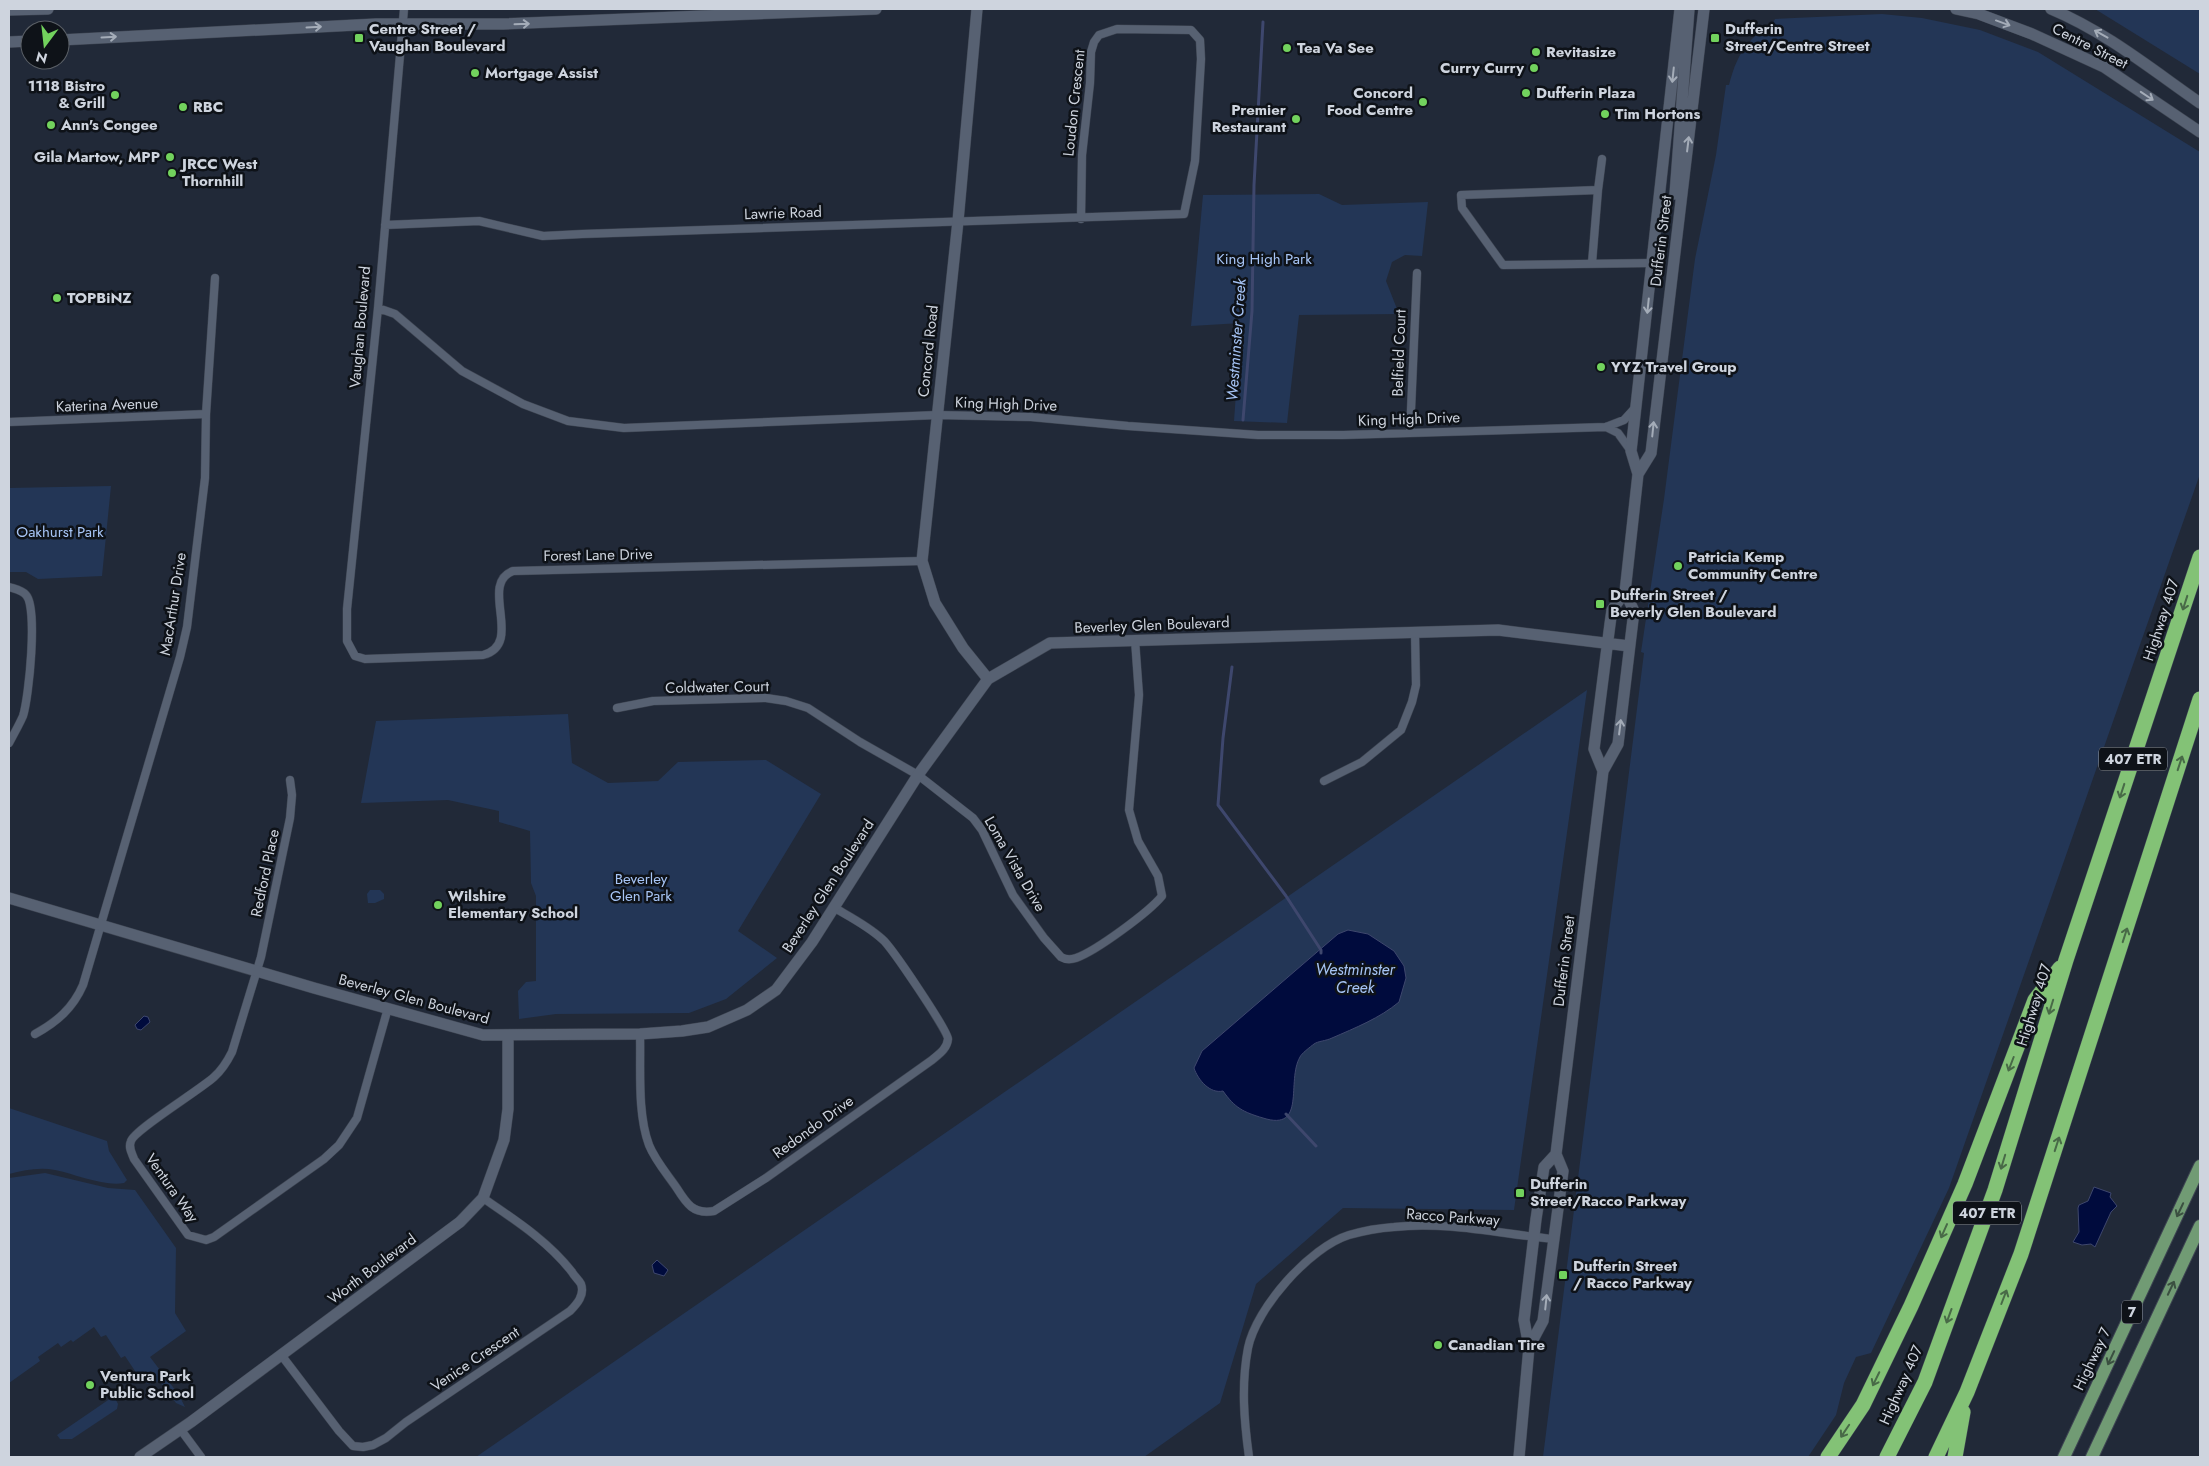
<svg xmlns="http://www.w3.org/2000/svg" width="2209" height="1466" font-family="Jost,sans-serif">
	<rect width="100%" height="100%" fill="#212938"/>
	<path fill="#233656" d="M2095 9H2200V74Z
		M1882 14 1922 18 1980 30 2038 52 2200 152V474L1949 1188 1871 1353 1856 1357 1844 1383 1836 1415 1808 1457H1543L1644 653 1641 652 1664 499 1695 259 1716 155 1726 85H1729C1733 69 1739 52 1752 39 1761 30 1769 34 1775 19Z
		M1319 194 1342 205 1428 202 1422 256 1405 255 1392 262 1386 281 1399 314 1299 315 1287 423 1234 421 1241 323 1191 326 1203 195Z
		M111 486 102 576 38 579 26 572H9V488Z
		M1587 690 1514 1210 1343 1208 1256 1284 1220 1403 1144 1457H476Z
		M568 714 572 763 608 783 658 781 678 762 766 760 821 794 738 931 777 958 726 999 689 1013 556 1014 519 1019 518 991 526 982 536 981V896L531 883 530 831 499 822V811L448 800 361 803 376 721Z
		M370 890H380L384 894V899L375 903H368L367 894Z
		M9 1108 107 1141 109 1151 127 1180 124 1183C105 1187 75 1174 55 1170 40 1167 24 1170 9 1174Z
		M45 1173 108 1188 135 1190 176 1248 175 1313 186 1331 150 1357 179 1395 185 1407 176 1403 159 1381 148 1384 141 1380 125 1356 121 1358 106 1335 101 1337 94 1327 73 1342 71 1340 61 1347 58 1343 38 1357 40 1361 9 1383V1178Z
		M114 1396 118 1404 117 1409 72 1439H60L57 1435Z"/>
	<path fill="#000b3d" stroke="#3e476d" d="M1348 930 1368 934 1394 951 1404 966 1406 978 1399 1002C1380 1018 1355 1028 1332 1038 1326 1041 1318 1041 1314 1044 1310 1047 1301 1054 1300 1057 1286 1081 1307 1132 1263 1118 1243 1112 1235 1108 1223 1091 1210 1094 1198 1080 1194 1068L1202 1051 1338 934Z
		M144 1016 148 1017 150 1022 141 1030 137 1029 135 1025Z
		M2094 1187 2111 1193 2110 1197 2117 1206 2111 1212 2095 1247 2091 1244 2082 1245 2073 1242 2079 1232 2078 1208 2079 1205 2088 1201Z
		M657 1260 668 1270 664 1276 654 1273 652 1265Z"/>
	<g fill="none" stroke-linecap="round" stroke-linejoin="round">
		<path stroke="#3e476d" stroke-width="3" d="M1243 420 1252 311 1254 185 1263 22
			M1232 667 1223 738 1218 805 1286 896 1321 950V953
			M1286 1114 1316 1146"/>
		<defs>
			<path id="street" d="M404 9 378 308 347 609V641L355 656 365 659 483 655C525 644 478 584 513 571L922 561
				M1598 190 1461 195 1462 208 1503 265 1652 263
				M385 225 479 221 543 236 582 234 1184 214 1195 161 1201 59 1200 40 1191 30 1117 29 1099 35 1094 42 1091 52 1090 83 1082 155 1081 219
				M1592 263 1598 190 1602 159
				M378 308 395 314 462 371 523 404 568 421 624 428 937 415 1031 417 1128 426 1258 435H1343L1606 427 1624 420 1635 408
				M9 422 206 414
				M1606 427 1618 433 1631 451
				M1410 433 1417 273
				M9 587C15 589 22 590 26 595 38 607 29 697 23 716 19 725 14 734 9 743
				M617 708 653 701 766 698 786 701 808 708 860 742 918 775 973 818 982 830 1013 895 1044 938 1061 957C1066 960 1070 960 1076 958 1096 951 1149 912 1162 896L1158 876 1138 841 1129 810 1139 695 1135 640
				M290 780 292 795 290 818 261 957 232 1052C227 1062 222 1070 214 1077 200 1090 134 1130 131 1141 128 1148 132 1153 134 1159L188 1235 206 1240 214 1237 324 1159 339 1145 357 1118 388 1008
				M1324 781 1362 762 1401 730 1412 702 1416 685 1415 632
				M35 1034C57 1022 73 1008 83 985L180 657 187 627 205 478 206 414 215 278
				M640 1034C641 1068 637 1113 649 1145 655 1160 667 1174 676 1187 686 1203 693 1215 714 1211L766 1178 932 1060C939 1054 947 1049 948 1039 948 1031 891 946 882 939 868 926 850 917 833 907
				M282 1356 339 1431 353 1446 363 1447 373 1445 386 1438 406 1422 570 1311C577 1304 585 1295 581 1284 579 1280 574 1276 572 1272 548 1241 515 1220 483 1198
				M181 1430 201 1457
				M1249 1457C1244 1420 1241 1385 1248 1348 1256 1308 1310 1247 1349 1235 1363 1231 1380 1228 1394 1227 1446 1221 1501 1234 1553 1239"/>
			<path id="secondary" d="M977 9 958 221 922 561 935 603 963 648 988 679
				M1956 9 1979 14 2032 34 2104 67 2200 132
				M2051 9C2106 32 2151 69 2200 103
				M9 10 48 9
				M60 40 376 24H503L876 9
				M9 42 30 41
				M1675 194 1689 9
				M1638 474 1631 451 1680 9
				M1603 771 1594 749 1610 624 1612 610 1625 592 1638 474 1651 453 1704 9
				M9 898 314 988 483 1035 640 1034 682 1031 708 1027 747 1010 776 990 812 942 918 775 988 679 1050 643 1498 630 1629 646
				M1529 1347 1543 1321 1563 1171 1556 1154 1603 771 1618 744 1634 611 1625 592
				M140 1457 191 1422 460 1222 483 1198 504 1140 508 1109V1036
				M1519 1457 1529 1347 1524 1320 1536 1219 1544 1167 1556 1154"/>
			<path id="primary" d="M2064 1457 2200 1166
				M2092 1457 2200 1226"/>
			<path id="highway" d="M1828 1457 1863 1405 1911 1306 1965 1184 2035 1000 2060 968
				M1887 1457 1925 1382 1995 1190 2066 960 2200 557
				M1936 1457 1967 1392 2021 1254 2200 699
				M1955 1457 1963 1412"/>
		</defs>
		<use href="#street" stroke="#3d4451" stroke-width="9"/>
		<use href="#secondary" stroke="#3d4451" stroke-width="12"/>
		<use href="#primary" stroke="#3d4451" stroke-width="14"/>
		<use href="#highway" stroke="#3d4451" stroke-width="16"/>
		<use href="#street" stroke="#576172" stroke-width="8"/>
		<use href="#secondary" stroke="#576172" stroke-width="11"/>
		<use href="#primary" stroke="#719b74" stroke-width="12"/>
		<use href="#highway" stroke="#83c276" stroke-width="15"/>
	</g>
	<defs><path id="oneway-shaft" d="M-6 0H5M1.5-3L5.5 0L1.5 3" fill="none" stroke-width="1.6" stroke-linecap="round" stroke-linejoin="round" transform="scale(1.25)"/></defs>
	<g stroke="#a4acb8">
		<use href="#oneway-shaft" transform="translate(2003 23) rotate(20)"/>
		<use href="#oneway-shaft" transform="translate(522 24) rotate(-2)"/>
		<use href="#oneway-shaft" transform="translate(314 27) rotate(-3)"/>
		<use href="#oneway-shaft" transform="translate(2101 34) rotate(-151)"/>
		<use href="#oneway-shaft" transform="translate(109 37) rotate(-3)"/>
		<use href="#oneway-shaft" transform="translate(1673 75) rotate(96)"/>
		<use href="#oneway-shaft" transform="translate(2147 96) rotate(34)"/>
		<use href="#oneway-shaft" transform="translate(1688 144) rotate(-83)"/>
		<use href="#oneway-shaft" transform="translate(1648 306) rotate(96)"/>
		<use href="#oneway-shaft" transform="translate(1653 429) rotate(-84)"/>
		<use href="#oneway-shaft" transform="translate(1620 727) rotate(-83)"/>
		<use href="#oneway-shaft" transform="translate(1546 1302) rotate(-84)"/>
	</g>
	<g stroke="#486a47">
		<use href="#oneway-shaft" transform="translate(2185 603) rotate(108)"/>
		<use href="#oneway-shaft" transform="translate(2180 763) rotate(-72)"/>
		<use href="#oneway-shaft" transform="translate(2122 791) rotate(108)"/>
		<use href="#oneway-shaft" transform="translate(2125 935) rotate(-72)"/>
		<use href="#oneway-shaft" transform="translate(2051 1007) rotate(107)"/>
		<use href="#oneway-shaft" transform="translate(2011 1064) rotate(111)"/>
		<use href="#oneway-shaft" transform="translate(2057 1144) rotate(-72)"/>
		<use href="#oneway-shaft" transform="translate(2003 1162) rotate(107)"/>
		<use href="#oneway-shaft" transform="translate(1944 1231) rotate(114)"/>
		<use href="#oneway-shaft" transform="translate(2004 1297) rotate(-69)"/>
		<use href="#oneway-shaft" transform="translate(1949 1316) rotate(110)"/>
		<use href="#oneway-shaft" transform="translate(1876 1379) rotate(116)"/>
		<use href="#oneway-shaft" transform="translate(1845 1431) rotate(124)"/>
	</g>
	<g stroke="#3b5041">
		<use href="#oneway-shaft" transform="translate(2180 1210) rotate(115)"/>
		<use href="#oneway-shaft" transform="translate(2171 1288) rotate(-65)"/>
		<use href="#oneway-shaft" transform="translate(2111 1358) rotate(115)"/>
	</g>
	<g fill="#72d25d" stroke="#0e1218" stroke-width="2">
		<rect x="354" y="33" width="10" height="10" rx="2.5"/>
		<rect x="1710" y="33" width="10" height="10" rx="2.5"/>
		<circle cx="1287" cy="48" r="5"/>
		<circle cx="1536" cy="52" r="5"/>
		<circle cx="1534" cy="68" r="5"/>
		<circle cx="475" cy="73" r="5"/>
		<circle cx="1526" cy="93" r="5"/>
		<circle cx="115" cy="95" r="5"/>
		<circle cx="1423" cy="102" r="5"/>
		<circle cx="183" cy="107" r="5"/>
		<circle cx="1605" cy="114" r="5"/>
		<circle cx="1296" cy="119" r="5"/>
		<circle cx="51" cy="125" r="5"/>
		<circle cx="170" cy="157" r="5"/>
		<circle cx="172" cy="173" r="5"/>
		<circle cx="57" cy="298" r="5"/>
		<circle cx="1601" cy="367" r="5"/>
		<circle cx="1678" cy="566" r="5"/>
		<rect x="1595" y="599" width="10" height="10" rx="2.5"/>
		<circle cx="438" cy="905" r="5"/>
		<rect x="1515" y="1188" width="10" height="10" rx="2.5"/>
		<rect x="1558" y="1270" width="10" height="10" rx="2.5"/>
		<circle cx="1438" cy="1345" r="5"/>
		<circle cx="90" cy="1385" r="5"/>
	</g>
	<g text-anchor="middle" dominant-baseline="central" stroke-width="5" stroke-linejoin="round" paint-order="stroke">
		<g fill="#0e1218" stroke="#949aa3" stroke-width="1">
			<rect x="2099" y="747.5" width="68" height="23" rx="4"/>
			<rect x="1953" y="1201.5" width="68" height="23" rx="4"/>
			<rect x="2122" y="1300.5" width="20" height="23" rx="4"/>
		</g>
		<g font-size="14" font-weight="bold" fill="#ced4de">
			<text x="2133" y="759">407 ETR</text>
			<text x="1987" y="1213">407 ETR</text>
			<text x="2132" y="1312">7</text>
		</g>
		<g font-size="15" font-weight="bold" fill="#ced4de" stroke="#0e1218" text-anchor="start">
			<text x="369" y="29">Centre Street /<tspan x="369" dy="17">Vaughan Boulevard</tspan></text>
			<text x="1725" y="29">Dufferin<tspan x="1725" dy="17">Street/Centre Street</tspan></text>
			<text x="1297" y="48">Tea Va See</text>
			<text x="1546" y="52">Revitasize</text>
			<text x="1524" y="68" text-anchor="end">Curry Curry</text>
			<text x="485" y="73">Mortgage Assist</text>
			<text x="105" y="86" text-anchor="end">1118 Bistro<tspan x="105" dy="17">&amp; Grill</tspan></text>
			<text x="1413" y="93" text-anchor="end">Concord<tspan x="1413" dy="17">Food Centre</tspan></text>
			<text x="1536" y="93">Dufferin Plaza</text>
			<text x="193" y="107">RBC</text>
			<text x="1286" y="110" text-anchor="end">Premier<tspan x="1286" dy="17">Restaurant</tspan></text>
			<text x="1615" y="114">Tim Hortons</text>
			<text x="61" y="125">Ann's Congee</text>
			<text x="160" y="157" text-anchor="end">Gila Martow, MPP</text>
			<text x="182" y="164">JRCC West<tspan x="182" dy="17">Thornhill</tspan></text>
			<text x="67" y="298">TOPBiNZ</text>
			<text x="1611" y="367">YYZ Travel Group</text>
			<text x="1688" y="557">Patricia Kemp<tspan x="1688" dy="17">Community Centre</tspan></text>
			<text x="1610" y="595">Dufferin Street /<tspan x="1610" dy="17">Beverly Glen Boulevard</tspan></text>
			<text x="448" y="896">Wilshire<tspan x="448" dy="17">Elementary School</tspan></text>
			<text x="1530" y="1184">Dufferin<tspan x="1530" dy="17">Street/Racco Parkway</tspan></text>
			<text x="1573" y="1266">Dufferin Street<tspan x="1573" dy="17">/ Racco Parkway</tspan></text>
			<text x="1448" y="1345">Canadian Tire</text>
			<text x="100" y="1376">Ventura Park<tspan x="100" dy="17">Public School</tspan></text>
		</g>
		<g font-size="15" fill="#ced4de" stroke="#0e1218">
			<text transform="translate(2090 46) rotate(27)">Centre Street</text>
			<text transform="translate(1074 103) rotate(-84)">Loudon Crescent</text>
			<text transform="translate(783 213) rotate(-2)">Lawrie Road</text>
			<text transform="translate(1661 241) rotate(-83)">Dufferin Street</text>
			<text transform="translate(360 327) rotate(-85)">Vaughan Boulevard</text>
			<text transform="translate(928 351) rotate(-84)">Concord Road</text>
			<text transform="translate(1399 353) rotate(-88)">Belfield Court</text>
			<text transform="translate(1006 404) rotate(2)">King High Drive</text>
			<text transform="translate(107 405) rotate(-2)">Katerina Avenue</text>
			<text transform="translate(1409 419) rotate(-2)">King High Drive</text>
			<text transform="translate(598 555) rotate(-1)">Forest Lane Drive</text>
			<text transform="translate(173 604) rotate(-81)">MacArthur Drive</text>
			<text transform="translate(2161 620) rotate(-72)">Highway 407</text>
			<text transform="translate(1152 625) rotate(-2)">Beverley Glen Boulevard</text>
			<text transform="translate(717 687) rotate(-1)">Coldwater Court</text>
			<text transform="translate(1015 864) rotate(60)">Loma Vista Drive</text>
			<text transform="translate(265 873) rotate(-78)">Redford Place</text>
			<text transform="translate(828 886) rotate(-57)">Beverley Glen Boulevard</text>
			<text transform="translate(1564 961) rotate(-83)">Dufferin Street</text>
			<text transform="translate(414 999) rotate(15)">Beverley Glen Boulevard</text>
			<text transform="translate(2034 1005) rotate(-73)">Highway 407</text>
			<text transform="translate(813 1127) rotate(-36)">Redondo Drive</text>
			<text transform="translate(172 1188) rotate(55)">Ventura Way</text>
			<text transform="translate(1453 1217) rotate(4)">Racco Parkway</text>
			<text transform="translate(372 1269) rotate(-37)">Worth Boulevard</text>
			<text transform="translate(475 1359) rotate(-34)">Venice Crescent</text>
			<text transform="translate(2092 1359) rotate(-65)">Highway 7</text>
			<text transform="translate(1901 1385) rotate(-66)">Highway 407</text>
		</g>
		<g font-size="15" fill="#a7c5f6" stroke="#0e1218">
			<text x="1264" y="259">King High Park</text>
			<text x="60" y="532">Oakhurst Park</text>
			<text x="641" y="879">Beverley<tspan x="641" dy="17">Glen Park</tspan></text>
		</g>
		<g font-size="16" font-style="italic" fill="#a5c3f4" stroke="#0e1218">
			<text transform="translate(1236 340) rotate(-86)">Westminster Creek</text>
			<text x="1355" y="969">Westminster<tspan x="1355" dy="18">Creek</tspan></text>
		</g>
	</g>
	<rect width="2209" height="1466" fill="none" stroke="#ced4de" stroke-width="20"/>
	<g transform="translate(45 45) rotate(195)"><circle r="24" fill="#0e1218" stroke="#5b6067"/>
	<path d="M0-4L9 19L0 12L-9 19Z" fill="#72d25d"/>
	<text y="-8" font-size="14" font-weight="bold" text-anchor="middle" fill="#ced4de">N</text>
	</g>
</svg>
